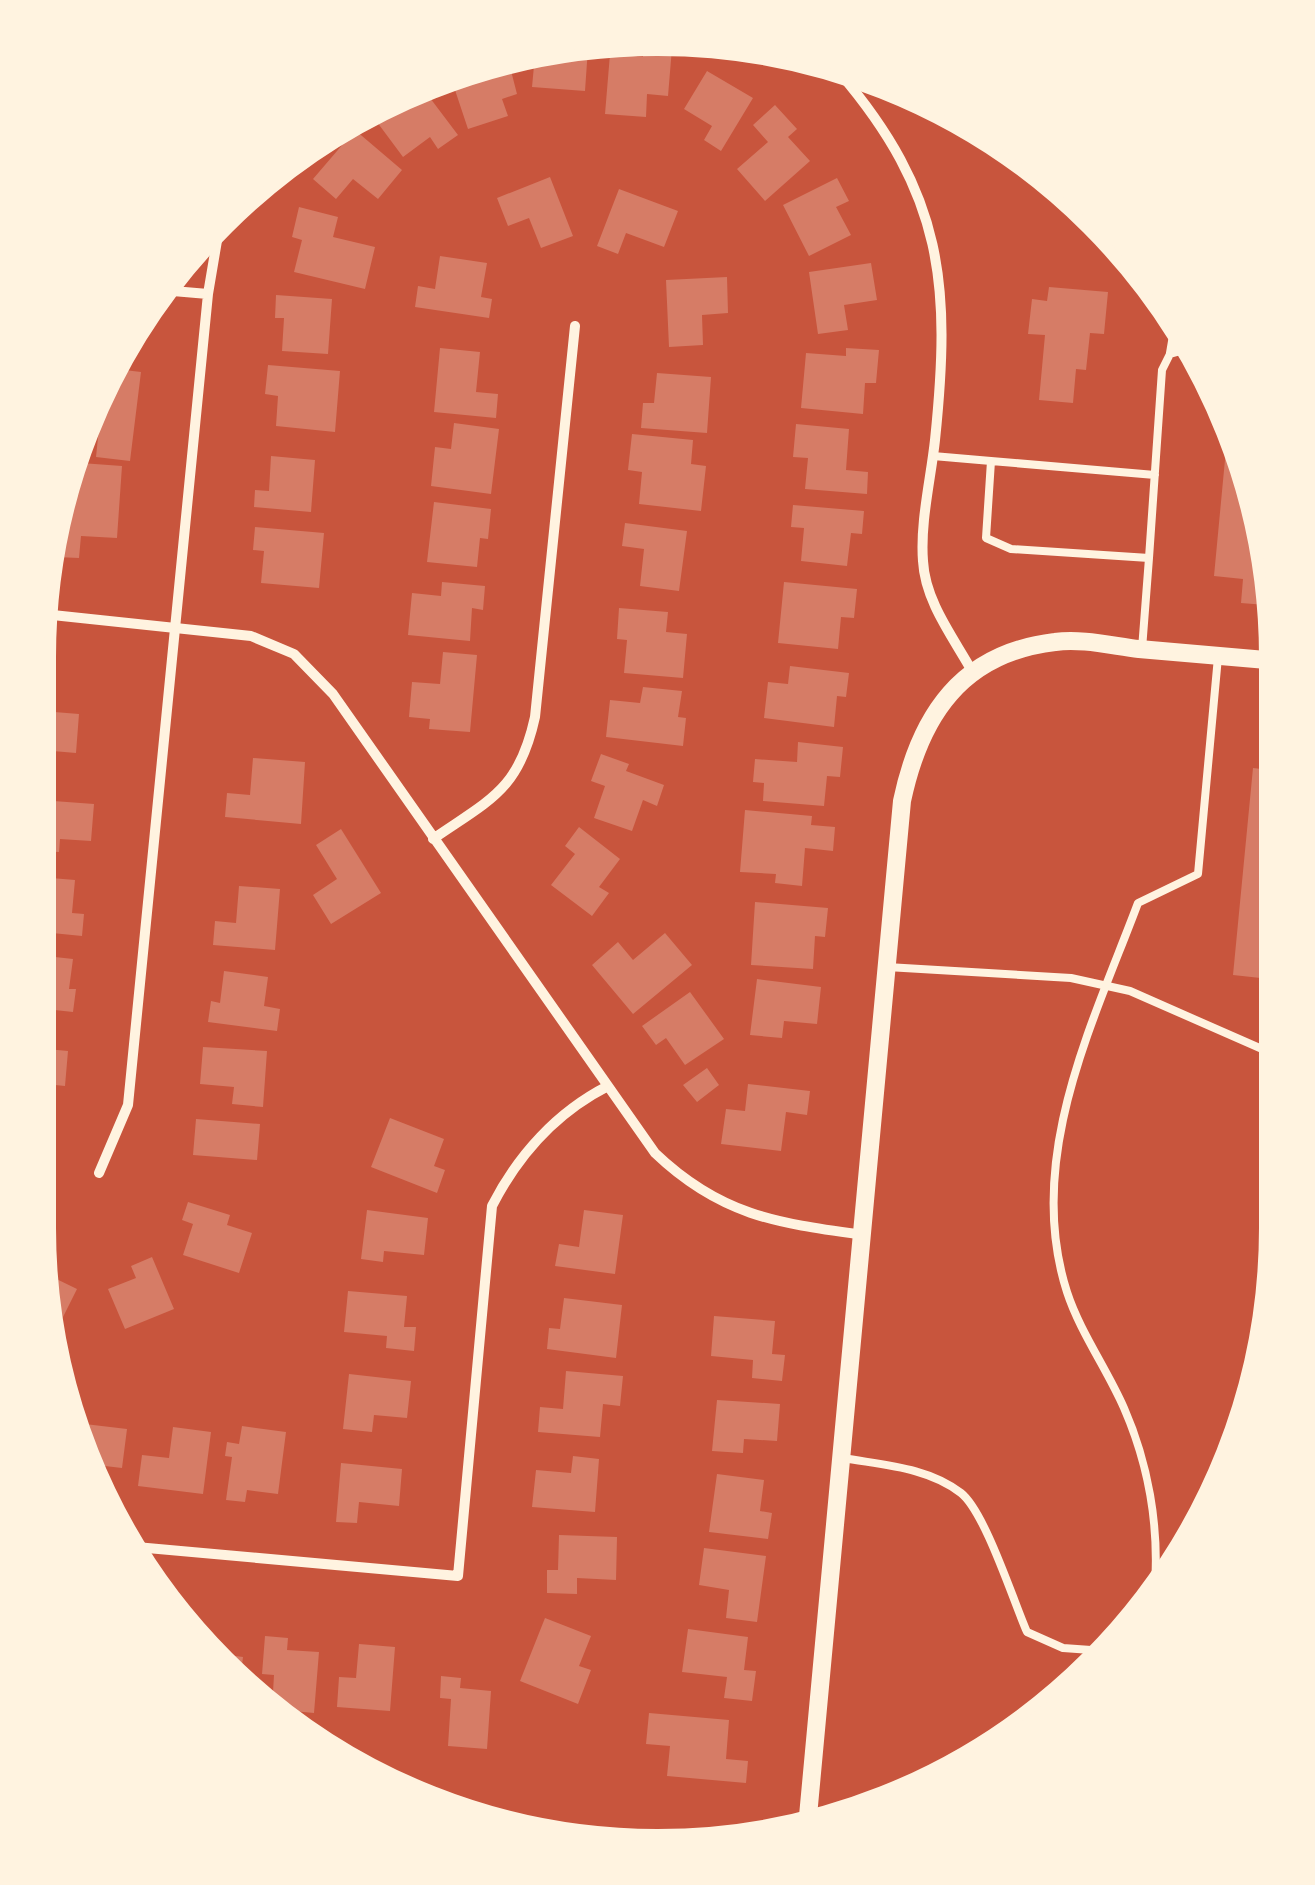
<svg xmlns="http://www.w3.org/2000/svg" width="1315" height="1885" font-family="'Times New Roman',serif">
	<rect width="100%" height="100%" fill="#c8553d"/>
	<path fill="#d67c66" d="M644 45 672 48 668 96 647 94 646 117 605 114 610 54 643 57Z
		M588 48 585 91 532 87 535 55Z
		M508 59 517 94 502 99 508 116 468 129 449 72Z
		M707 71 753 98 721 151 704 140 712 126 684 109Z
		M421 86 458 135 438 149 430 137 403 157 377 122 403 101 401 98Z
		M775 105 797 129 788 137 810 161 765 201 737 169 768 142 753 125Z
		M355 130 402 170 378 199 353 179 336 199 313 179Z
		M550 177 573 236 541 248 529 218 508 226 497 198Z
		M837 178 849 201 836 207 851 235 809 256 783 205Z
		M619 189 678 211 664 247 626 233 618 254 597 246Z
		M299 207 338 217 333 237 375 247 365 289 294 272 302 240 292 237Z
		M440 256 487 263 481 297 492 299 489 318 415 307 418 286 435 289Z
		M871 263 877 300 844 305 848 330 818 334 809 272Z
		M727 277 728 313 702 315 703 345 669 347 666 280Z
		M1049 287 1108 292 1104 334 1090 333 1086 370 1076 369 1073 403 1039 400 1045 335 1028 334 1032 299 1047 301Z
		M276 295 332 299 328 354 282 351 284 318H275Z
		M440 348 480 352 476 392 498 394 496 418 434 412Z
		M846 348 879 350 876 383H865L863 414 801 408 806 353 846 356Z
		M268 365 340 371 335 432 276 426 278 396 265 394Z
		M108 368 141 372 130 461 96 457 99 428 86 426Z
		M657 373 711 377 707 433 641 428 643 403H654Z
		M454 423 499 429 491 494 431 486 435 447 451 449Z
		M796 424 849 429 846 470 868 472 867 494 805 489 808 458 793 457Z
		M1228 428H1233L1277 575V606L1241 603 1243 579 1214 576Z
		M632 434 693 440 691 464 706 466 701 511 639 504 642 472 628 470Z
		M271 456 315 460 311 512 254 507 255 490 269 491Z
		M81 463 122 466 117 538 81 536 79 558 56 557 61 494 78 496Z
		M434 502 491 509 488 539 480 538 477 567 427 562Z
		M793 505 864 511 862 534 851 533 847 566 801 561 804 528 791 527Z
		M625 523 687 531 679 591 640 586 644 549 622 546Z
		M255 527 324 533 319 588 261 583 264 551 253 550Z
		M442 582 485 586 483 610 472 608 470 641 408 635 412 593 441 596Z
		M784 582 857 589 854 618 841 617 838 649 778 643Z
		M619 608 668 612 666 632 687 634 683 678 624 673 627 640 617 639Z
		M443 652 477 655 470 732 429 729 430 719 409 717 412 682 440 684Z
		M790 666 849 673 846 697 837 696 834 727 764 718 768 682 788 684Z
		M643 687 682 691 678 717 686 718 683 746 606 737 610 700 640 703Z
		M42 711 79 714 76 753 41 750Z
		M798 742 843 747 840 777 827 776 824 806 763 801 764 783 753 782 755 759 797 762Z
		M601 754 629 764 626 771 664 785 657 806 643 800 632 831 594 818 605 786 591 781Z
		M253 758 305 762 301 824 225 817 227 793 250 795Z
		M1253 768 1278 771 1279 980 1233 975Z
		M40 800 94 804 91 841 60 839 59 852 39 851Z
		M745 810 812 816 811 825 835 827 833 851 805 848 802 886 775 883 776 874 740 872Z
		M579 827 620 859 599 887 609 893 592 916 551 885 575 854 565 846Z
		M341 829 381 893 331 924 313 895 337 879 316 845Z
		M39 877 75 880 72 913 84 914 82 936 52 933 53 921 38 920Z
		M239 886 280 889 275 950 213 945 215 921 236 923Z
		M755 902 828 908 825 937 815 936 813 969 751 965Z
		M665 933 692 965 633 1014 592 965 618 942 633 960Z
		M37 955 73 959 69 989H76L73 1012 36 1008Z
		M224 971 268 977 264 1006 280 1009 277 1031 208 1022 211 1001 220 1003Z
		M757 979 821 987 817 1024 784 1021 782 1038 750 1035Z
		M690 992 724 1039 685 1065 666 1038 656 1045 642 1026Z
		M203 1047 267 1051 263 1107 232 1104 234 1087 200 1084Z
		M36 1048 68 1051 65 1086 35 1083Z
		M707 1068 719 1085 697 1102 683 1085Z
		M748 1084 810 1091 807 1115 786 1112 781 1151 721 1144 726 1109 745 1111Z
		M390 1118 444 1139 434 1166 445 1170 437 1193 371 1167Z
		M196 1119 260 1124 257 1160 193 1155Z
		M188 1202 230 1215 227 1225 252 1233 239 1273 183 1255 193 1224 182 1220Z
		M367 1210 428 1218 424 1255 384 1251 383 1262 361 1259Z
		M584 1210 623 1215 615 1274 555 1266 559 1244 579 1247Z
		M152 1257 174 1309 125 1329 108 1289 136 1278 131 1266Z
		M38 1270 77 1289 60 1323 44 1316Z
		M348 1291 407 1296 404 1327H416L414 1351 386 1348 387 1336 344 1332Z
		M564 1298 622 1305 616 1358 547 1349 549 1328 560 1329Z
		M714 1316 775 1321 772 1354 785 1355 782 1381 752 1378 753 1360 711 1356Z
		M566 1371 623 1376 620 1406 603 1404 600 1437 538 1432 540 1407 563 1409Z
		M349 1374 411 1381 407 1418 374 1415 372 1432 343 1429Z
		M717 1400 780 1404 777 1441 744 1439 743 1453 712 1451Z
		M68 1422 127 1429 122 1468 88 1464Z
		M242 1426 286 1432 278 1494 247 1490 245 1502 226 1500 232 1457 225 1456 227 1442 239 1444Z
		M173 1427 211 1432 203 1494 138 1486 142 1455 169 1458Z
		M573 1456 599 1459 595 1512 532 1507 536 1470 571 1473Z
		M341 1463 402 1469 399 1506 359 1502 357 1523 336 1522Z
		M717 1474 764 1480 760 1511 772 1513 768 1539 709 1532Z
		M559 1535 617 1537 616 1580 577 1578V1594L547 1593V1570H558Z
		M704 1548 766 1556 757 1622 726 1618 729 1590 699 1585Z
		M545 1618 591 1636 579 1666 591 1670 578 1704 520 1681Z
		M183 1626 206 1629 203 1649 192 1636Z
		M688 1629 748 1637 744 1670 756 1671 752 1701 724 1698 727 1677 682 1672Z
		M265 1636 288 1638 287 1650 319 1652 314 1713 272 1709 274 1675 262 1674Z
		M359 1644 395 1647 390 1711 337 1707 339 1677 356 1678Z
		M206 1652 243 1657 239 1690 221 1669Z
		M441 1676 461 1678 460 1688 491 1691 487 1749 448 1746 451 1699 440 1698Z
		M649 1713 729 1720 726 1759 748 1761 746 1783 667 1776 670 1746 646 1744Z"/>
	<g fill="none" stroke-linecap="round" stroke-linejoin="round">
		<path stroke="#fff3e0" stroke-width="8" d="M1170 353 1176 318
			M933 456 991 461 986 538 1011 549 1149 558 1142 649
			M991 461 1155 475
			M1149 558 1162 370 1170 354 1195 347
			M887 967 1071 978 1130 991 1280 1057
			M843 1458C882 1465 928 1467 961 1493 985 1512 1013 1600 1027 1632L1063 1648 1105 1651
			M1155 1586C1159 1525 1148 1463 1124 1408 1107 1369 1080 1332 1067 1292 1024 1159 1093 1023 1138 903L1198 874 1218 657"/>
		<path stroke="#fff3e0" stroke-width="10" d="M839 72C944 195 951 285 935 440 931 478 920 522 923 561 925 601 953 637 972 671
			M161 290 208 294
			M43 614 251 636 294 654 333 694 655 1153C721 1216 777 1223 864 1235
			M433 839C491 799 519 790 535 717L575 326
			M99 1173 128 1105 208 294 221 217
			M125 1546 458 1576 492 1206C518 1155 557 1112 608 1086"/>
		<path stroke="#fff3e0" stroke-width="18" d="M807 1827 902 801C920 716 961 653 1055 642 1081 638 1113 646 1139 649 1185 653 1231 657 1278 661"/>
		<path stroke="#fff3e0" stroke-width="20" d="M506 1828 655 1847"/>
	</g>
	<path d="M0 0H1315V1885H0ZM657 50H658A607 607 0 0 1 1265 657V1228A607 607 0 0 1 658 1835H657A607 607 0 0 1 50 1228V657A607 607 0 0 1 657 50Z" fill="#fff3e0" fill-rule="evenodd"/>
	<path fill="none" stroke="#fff3e0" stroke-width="12" d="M657 50H658A607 607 0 0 1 1265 657V1228A607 607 0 0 1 658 1835H657A607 607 0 0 1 50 1228V657A607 607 0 0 1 657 50Z"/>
</svg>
